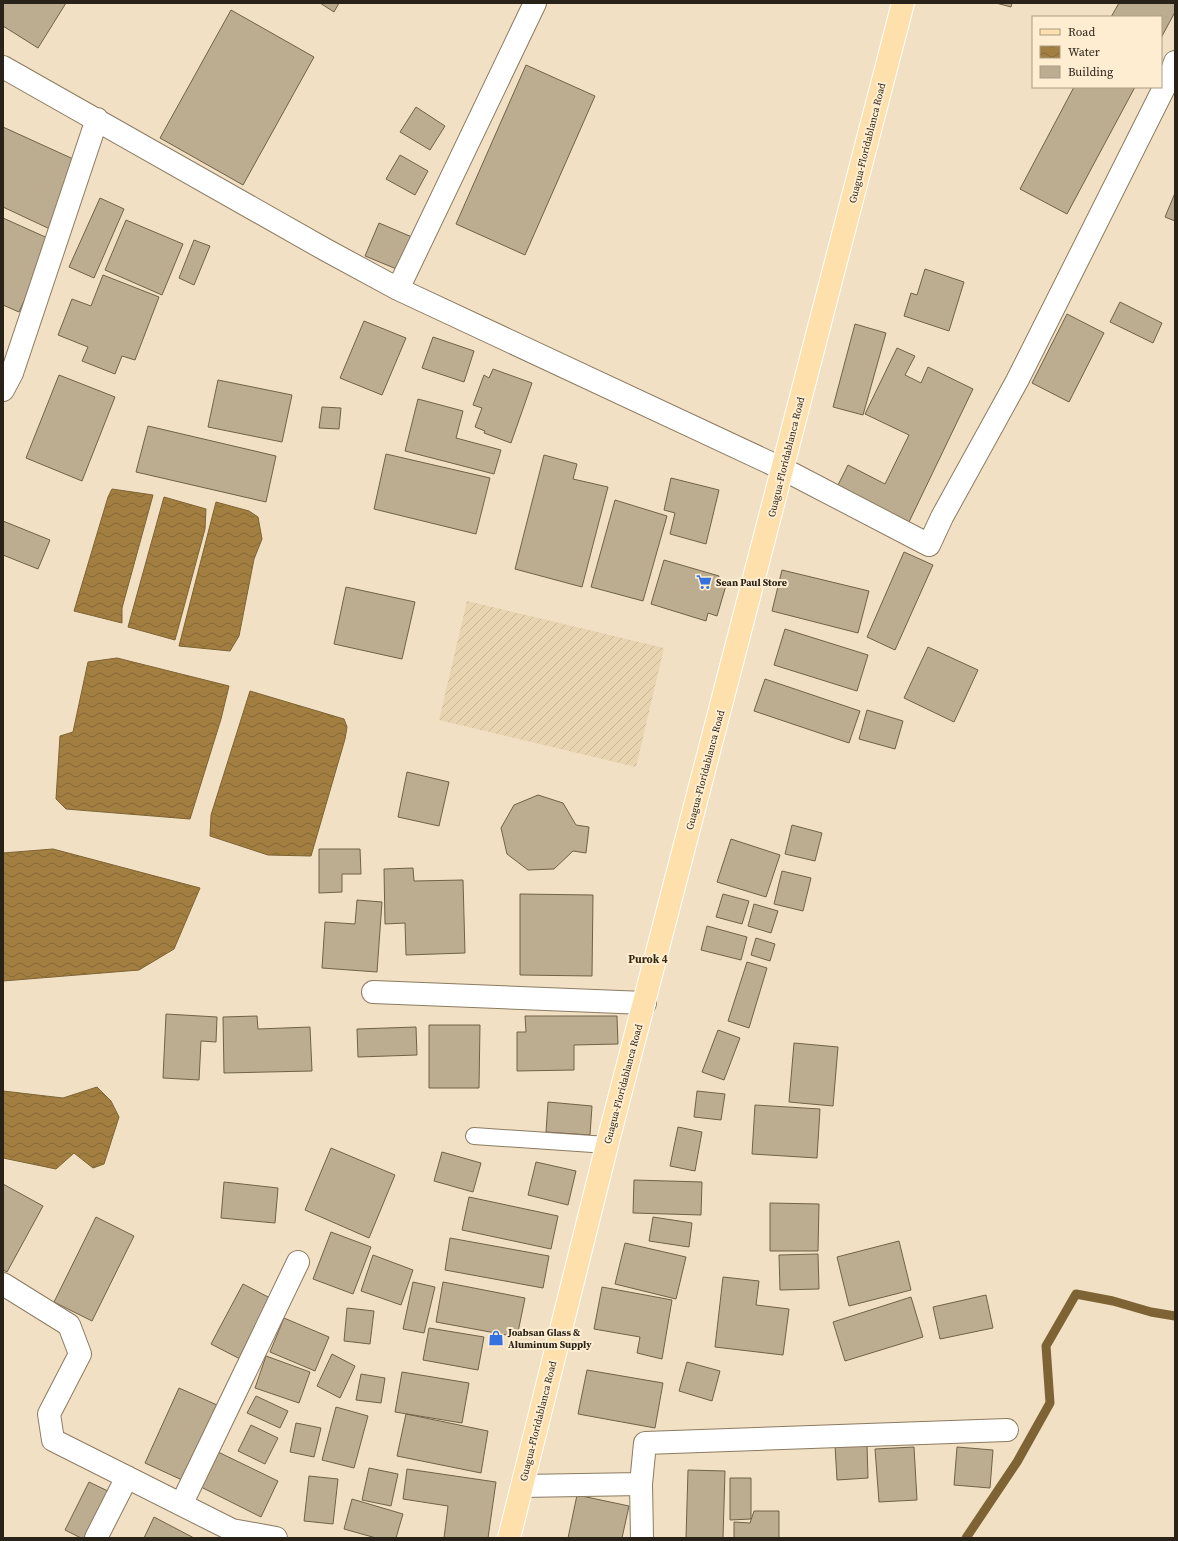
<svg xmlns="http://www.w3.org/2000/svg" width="1178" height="1541" font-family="'Source Serif 4',serif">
	<defs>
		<pattern id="industrial-furrows" width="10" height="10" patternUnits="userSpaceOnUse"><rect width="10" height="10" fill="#e9d4b1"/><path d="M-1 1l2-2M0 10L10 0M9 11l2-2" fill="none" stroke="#c8b698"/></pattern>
		<pattern id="water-waves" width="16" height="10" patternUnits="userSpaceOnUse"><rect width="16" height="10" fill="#a27f40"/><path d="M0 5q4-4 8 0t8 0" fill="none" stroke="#846835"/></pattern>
	</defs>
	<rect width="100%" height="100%" fill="#f1e0c3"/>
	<path fill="url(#industrial-furrows)" d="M467 601 664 648 636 767 439 720Z"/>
	<path fill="url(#water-waves)" stroke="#7e6334" d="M112 489 153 495 122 608V623L74 611 108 497Z
		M164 497 206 509 205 529 175 640 128 627Z
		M216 502 249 511 258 517 262 539 254 559 239 636 230 651 179 646Z
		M117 658 229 686 221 719 190 819 66 809 56 799 60 736 73 732 88 662Z
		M250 691 344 719 347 727 345 739 311 856 268 855 210 836 211 815Z
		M53 849 200 888 174 949 139 970 3 981V853Z
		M97 1087 111 1101 119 1117 104 1164 93 1168 74 1153 56 1169 3 1158V1091L63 1098Z"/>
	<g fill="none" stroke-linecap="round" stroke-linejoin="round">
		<path stroke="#7e6334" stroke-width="9" d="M966 1538 1017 1462 1050 1403 1046 1346 1076 1294 1113 1301 1151 1312 1175 1316"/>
	</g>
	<path fill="#bcac90" stroke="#706248" d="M3 3H66L38 48 3 26Z
		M320 3H339L334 12Z
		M996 3H1012L1011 7Z
		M1119 3H1175V12L1161 38V17H1111Z
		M231 10 314 57 243 185 160 138Z
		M526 65 595 96 525 255 456 224Z
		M1074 87H1135L1067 214 1020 189Z
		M416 107 445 126 430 150 400 132Z
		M3 127 82 163 52 230 3 207Z
		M400 155 428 171 415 195 386 179Z
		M1175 193V221L1165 217Z
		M100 198 124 209 94 278 69 267Z
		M3 218 52 240 19 312 3 305Z
		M126 220 183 244 162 295 105 270Z
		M379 223 412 237 399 270 365 256Z
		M194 240 210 246 194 285 179 278Z
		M925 269 964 282 949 331 904 316 911 293 917 295Z
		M103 275 159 297 135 360 122 356 115 374 82 361 88 347 58 335 72 299 91 306Z
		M1120 302 1162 323 1153 343 1110 322Z
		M1067 314 1104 333 1069 402 1032 383Z
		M364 321 406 338 382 395 340 378Z
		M855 324 886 333 863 415 833 407Z
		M433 337 474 351 464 382 422 368Z
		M897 348 915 356 905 375 921 383 928 367 973 389 908 524 836 489 848 465 885 484 909 435 865 414Z
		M493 369 532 383 511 443 484 433 485 431 475 427 482 408 473 405 484 375 489 378Z
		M59 375 115 397 82 481 26 458Z
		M218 380 292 395 282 442 208 427Z
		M418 399 463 411 456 438 501 450 494 474 405 451Z
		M322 407 341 408 339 429 319 428Z
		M148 426 276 456 266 502 136 472Z
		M386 454 490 478 476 534 374 509Z
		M544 455 577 464 573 479 608 487 582 587 515 569Z
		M671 478 719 490 706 544 670 534 675 513 664 510Z
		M615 500 667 516 643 601 591 587Z
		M3 521 50 540 38 569 3 555Z
		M904 552 933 565 895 650 867 637Z
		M664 560 719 576 718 580 727 582 717 616 708 613 706 621 651 604Z
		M782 570 869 591 858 633 772 611Z
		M346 587 415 602 402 659 334 644Z
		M785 629 868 655 857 691 774 665Z
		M928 647 978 670 954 722 904 698Z
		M765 679 860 711 849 743 754 711Z
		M867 710 903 721 895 749 859 739Z
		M407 772 449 782 439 826 398 817Z
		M538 795 563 803 576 825 589 827 586 853 573 851 554 869 528 870 507 854 501 828 514 805Z
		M792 825 822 833 815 861 785 854Z
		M731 839 780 855 766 897 717 882Z
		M319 849H360L361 874H342V892L319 893Z
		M413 868 414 881 463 880 465 953 406 955 405 923 385 924 384 869Z
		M782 871 811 878 803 911 774 904Z
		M520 894 593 895 592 976 520 975Z
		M723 894 749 901 742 924 716 917Z
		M357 900 382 902 377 972 322 968 325 922 355 924Z
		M754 904 778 911 771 933 748 926Z
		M707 926 747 937 741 960 701 950Z
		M756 938 775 944 770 961 751 955Z
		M747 962 767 968 749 1028 728 1021Z
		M166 1014 217 1017 216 1042 201 1041 199 1080 163 1078Z
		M257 1016 258 1029 310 1027 312 1071 224 1073 223 1017Z
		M525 1016H617L618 1044 574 1045V1070L517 1071V1032H526Z
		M429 1025H480L479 1088H429Z
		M416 1027 417 1055 358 1057 357 1029Z
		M718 1030 740 1038 724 1080 702 1072Z
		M794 1043 838 1047 833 1106 789 1102Z
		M697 1091 725 1094 721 1120 694 1117Z
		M548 1102 592 1106 590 1135 546 1132Z
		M755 1105 820 1109 817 1158 752 1154Z
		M678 1127 702 1132 695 1171 670 1166Z
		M331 1148 395 1175 369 1238 305 1210Z
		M442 1152 481 1163 473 1192 434 1181Z
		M536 1162 576 1171 568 1205 528 1195Z
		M634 1180 702 1182 701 1215 633 1213Z
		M224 1182 278 1188 275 1223 221 1218Z
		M3 1184 43 1206 7 1272 3 1270Z
		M469 1197 558 1216 551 1249 462 1230Z
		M770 1203 819 1204 818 1251H770Z
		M96 1217 134 1236 92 1321 54 1302Z
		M653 1217 692 1223 689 1247 649 1241Z
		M331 1232 371 1247 353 1294 313 1279Z
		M450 1238 549 1256 543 1288 445 1270Z
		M899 1241 911 1290 849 1306 837 1257Z
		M625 1243 686 1257 676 1299 615 1284Z
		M818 1254 819 1289 780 1290 779 1255Z
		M373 1255 413 1270 401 1305 361 1291Z
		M723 1277 759 1281 756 1305 789 1309 783 1355 715 1347Z
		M413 1282 435 1287 424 1333 403 1329Z
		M443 1282 525 1298 517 1337 436 1322Z
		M243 1284 272 1299 242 1360 211 1344Z
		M602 1287 672 1300 662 1359 637 1353 640 1337 594 1329Z
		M986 1295 993 1328 940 1339 933 1307Z
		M911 1297 923 1337 845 1361 833 1322Z
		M347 1308 374 1311 370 1344 344 1341Z
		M284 1318 329 1337 315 1371 270 1352Z
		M429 1328 484 1337 478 1370 423 1360Z
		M332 1354 355 1366 340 1398 317 1386Z
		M266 1356 310 1372 299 1403 255 1388Z
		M687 1362 720 1371 712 1401 679 1391Z
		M587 1370 663 1383 655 1428 578 1414Z
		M402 1372 469 1383 462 1423 395 1412Z
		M361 1374 385 1378 381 1403 356 1400Z
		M179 1388 217 1405 182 1480 145 1463Z
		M256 1396 288 1411 280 1428 247 1413Z
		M336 1407 368 1416 354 1468 322 1460Z
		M406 1414 488 1431 481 1473 397 1456Z
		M296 1423 321 1428 314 1457 290 1452Z
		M251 1425 278 1438 265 1464 238 1451Z
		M867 1444 868 1478 837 1480 835 1445Z
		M914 1447 917 1500 879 1502 875 1449Z
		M957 1447 993 1450 990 1488 954 1485Z
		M216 1451 278 1481 261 1517 199 1486Z
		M369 1468 398 1474 391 1506 362 1500Z
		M407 1469 496 1482 488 1538H444L448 1506 403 1499Z
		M688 1470 725 1471 723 1538H686Z
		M309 1476 338 1479 333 1524 304 1521Z
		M730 1478H751V1519L730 1520Z
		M89 1482 112 1493 90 1538H81L65 1530Z
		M577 1495 629 1506 622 1538H568Z
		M352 1499 403 1514 396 1538H376L344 1529Z
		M754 1511H779V1538H734V1522L750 1523Z
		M154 1517 194 1538H144Z"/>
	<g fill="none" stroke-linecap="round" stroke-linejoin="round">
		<defs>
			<path id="lane" d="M474 1136 607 1145"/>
			<path id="street" d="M3 67 326 250 398 289 783 469 929 545 942 517 1017 381 1170 76 1175 62
				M398 289 535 3
				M3 390 12 373 97 119
				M373 992 645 1003
				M3 1284 69 1325 80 1354 49 1414 53 1440 232 1530 276 1538
				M641 1484 645 1443 1007 1430
				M522 1486 641 1484 642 1538
				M182 1503 298 1262
				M96 1538 127 1477"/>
			<path id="primary" d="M509 1538 607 1145 903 3"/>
		</defs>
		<use href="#lane" stroke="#8b7b61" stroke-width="18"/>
		<use href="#street" stroke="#8b7b61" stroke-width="24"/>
		<use href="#primary" stroke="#fff" stroke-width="24"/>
		<use href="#lane" stroke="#fff" stroke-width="16"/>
		<use href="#street" stroke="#fff" stroke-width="22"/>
		<use href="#primary" stroke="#fde0ac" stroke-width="22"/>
	</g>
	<defs>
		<symbol id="supermarket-bare" viewBox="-9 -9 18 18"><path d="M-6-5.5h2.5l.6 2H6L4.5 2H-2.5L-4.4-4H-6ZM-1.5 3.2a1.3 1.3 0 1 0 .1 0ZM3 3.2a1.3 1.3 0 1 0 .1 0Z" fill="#3472e0" stroke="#feedd0" stroke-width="2.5" paint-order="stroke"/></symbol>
		<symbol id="shop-bare" viewBox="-9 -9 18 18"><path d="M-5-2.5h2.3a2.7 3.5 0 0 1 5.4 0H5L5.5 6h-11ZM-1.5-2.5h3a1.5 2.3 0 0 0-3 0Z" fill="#3472e0" stroke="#feedd0" stroke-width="2.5" paint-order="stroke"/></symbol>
	</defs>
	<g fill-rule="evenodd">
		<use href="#supermarket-bare" x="693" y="571" width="22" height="22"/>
		<use href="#shop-bare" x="485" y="1327" width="22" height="22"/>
	</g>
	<g text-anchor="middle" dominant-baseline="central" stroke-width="4" stroke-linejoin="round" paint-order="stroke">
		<g font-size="10" fill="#292218" stroke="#feedd0">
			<text transform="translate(867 143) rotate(-76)">Guagua-Floridablanca Road</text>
			<text transform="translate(786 457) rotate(-76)">Guagua-Floridablanca Road</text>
			<text transform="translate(705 770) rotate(-75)">Guagua-Floridablanca Road</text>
			<text transform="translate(623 1084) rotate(-75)">Guagua-Floridablanca Road</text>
			<text transform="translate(538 1421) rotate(-76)">Guagua-Floridablanca Road</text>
		</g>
		<g font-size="10" font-weight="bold" fill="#292218" stroke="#feedd0" text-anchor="start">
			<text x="716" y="582">Sean Paul Store</text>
			<text x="508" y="1332">Joabsan Glass &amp;<tspan x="508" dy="12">Aluminum Supply</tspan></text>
		</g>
		<g font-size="11" font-weight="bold" fill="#352810" stroke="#feedd0">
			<text x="648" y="959">Purok 4</text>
		</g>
	</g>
	<rect width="1178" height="1541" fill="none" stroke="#292218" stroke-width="8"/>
	<rect x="1032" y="16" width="130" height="72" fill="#feedd0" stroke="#a99c86"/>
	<rect x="1040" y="29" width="20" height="6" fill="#fde0ac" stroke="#a99c86"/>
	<text x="1068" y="36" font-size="12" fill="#292218">Road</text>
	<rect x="1040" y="46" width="20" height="12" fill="url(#water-waves)" stroke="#a99c86"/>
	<text x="1068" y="56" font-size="12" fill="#292218">Water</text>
	<rect x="1040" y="66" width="20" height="12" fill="#bcac90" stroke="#a99c86"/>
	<text x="1068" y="76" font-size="12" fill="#292218">Building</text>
</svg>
